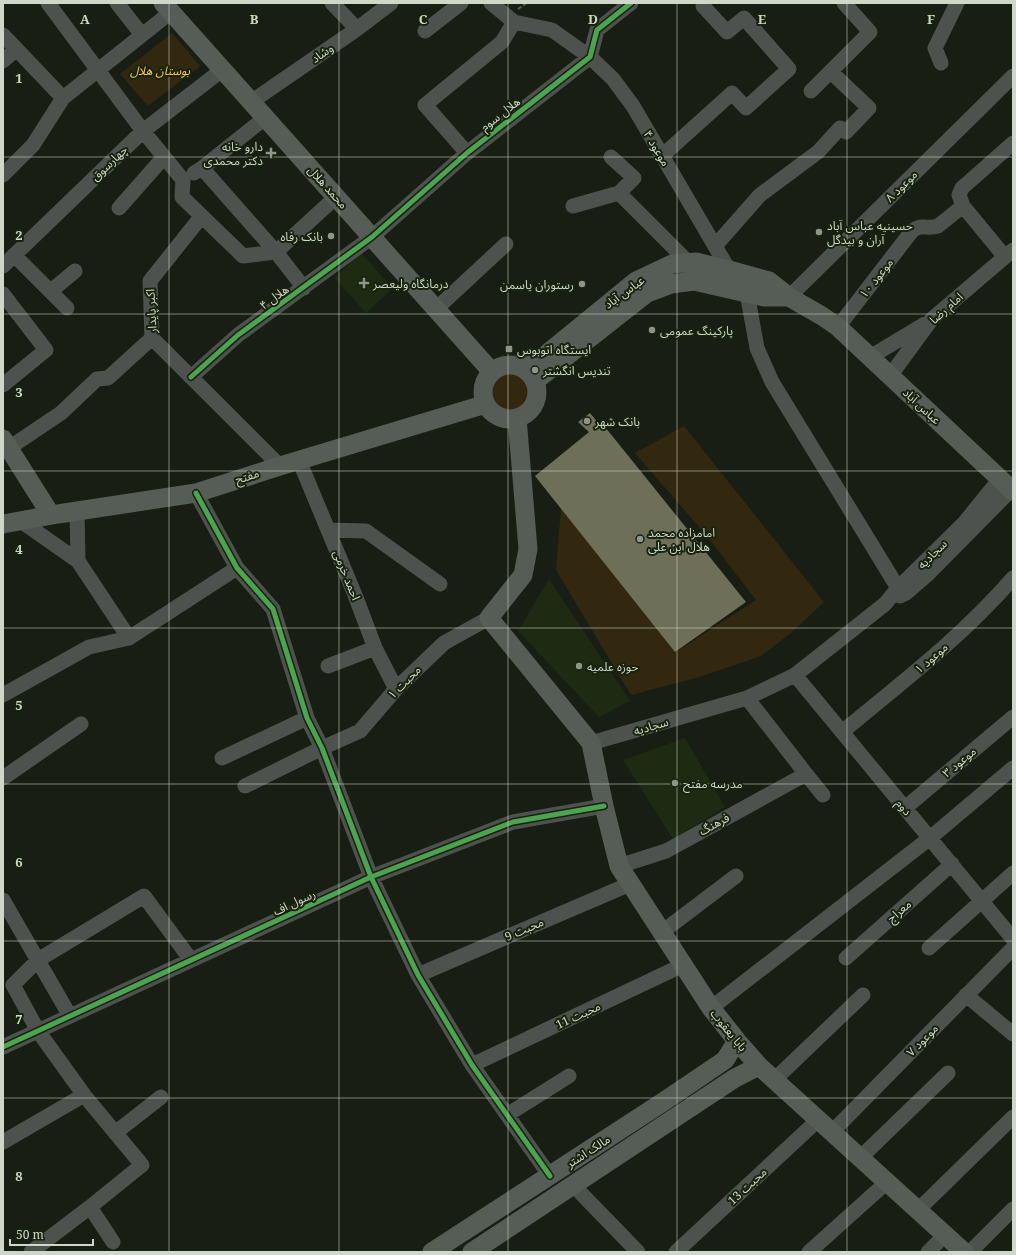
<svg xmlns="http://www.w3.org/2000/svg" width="1016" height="1255" font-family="'Noto Serif','Noto Sans Arabic',serif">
	<rect width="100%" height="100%" fill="#181e13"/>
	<path fill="#1e2b12" d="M361 253 393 288 366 313 334 278Z
		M549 579 630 701 599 717 518 631Z
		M685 738 725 807 673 839 623 760Z"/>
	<path fill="#322810" d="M172 33 200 66 148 106 120 74Z
		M487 393a23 23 0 1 1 46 0a23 23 0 1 1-46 0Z
		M684 426 824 602 791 633 761 656 696 678 631 695 556 570 561 508 676 652 756 600 706 535 635 453Z"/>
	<path fill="#6d6f58" d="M590 413 599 424 601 422 746 602 675 652 535 476 589 432 578 422Z"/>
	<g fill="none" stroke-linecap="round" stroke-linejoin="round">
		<path stroke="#5a5e5a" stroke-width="2" stroke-dasharray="4 2" stroke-linecap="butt" d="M518 9 527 3"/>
		<path stroke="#4e524e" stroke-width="15" d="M48 3 143 131 183 180 182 197 243 256 276 252 336 197
			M117 3 142 35
			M332 3 357 29
			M491 3 514 22 552 30 590 57 613 79 633 106 729 270
			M425 31 461 3
			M3 35 63 98
			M3 61 16 49
			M941 63 935 48 957 3
			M811 91 870 32 844 3
			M251 102 357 29 391 3
			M467 153 425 105 502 42 514 22
			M662 156 732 93 746 108 789 69 744 18 727 32 703 6
			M202 168 276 252 304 288
			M194 173 202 168 265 118
			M3 175 33 145 63 98 171 12
			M619 193 689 263
			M573 206 619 193 634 178 611 157
			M963 206 1005 257
			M119 208 164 157
			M201 217 150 281 152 338 280 466
			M715 246 760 195 818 152 840 128 846 132 869 108 831 72
			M14 255 67 308
			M3 266 143 131 222 70
			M51 291 75 271
			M747 293 757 348 772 382 898 588
			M3 294 46 350 3 385
			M789 297 1013 76
			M436 309 506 244
			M838 327 912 231C923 223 927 230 938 226L963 206 959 195 962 188 1013 143
			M870 357 925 324
			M890 376 931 320 1013 250
			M191 377 238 335 372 237 467 153 590 57 597 30 631 3
			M9 448 61 413 97 379 108 378 152 338
			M299 460 355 595 375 648 396 689
			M196 493 237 568 273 609 307 718 322 748 371 877 418 975 472 1065 550 1176
			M77 511 78 561 129 638
			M21 521 78 561
			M328 530 366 531 440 584
			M900 596 906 593 928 574 1011 490
			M328 666 375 648
			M795 675 1013 939
			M3 695 89 647 129 638 237 568
			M747 698 806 774 823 795
			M842 732C901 683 963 636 1013 578
			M591 743 747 698 795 675 885 604 898 588 965 522 999 480
			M222 758 307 718
			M3 778 81 724
			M245 786 322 748 360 731 396 689 444 643 489 618
			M905 808 1013 717
			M619 866 666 851 806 774
			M3 900 70 1016
			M662 932 736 876
			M929 948 1013 873
			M846 958 952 864
			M418 975 630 884
			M966 995 1013 1034
			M711 1008 930 838 1013 768
			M3 1047 371 877 513 822 604 806
			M472 1065 683 965
			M774 1080 863 995
			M507 1115 569 1076
			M832 1132 1013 948
			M115 1133 161 1097
			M3 1142 84 1095
			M860 1158 948 1073
			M573 1185 638 1252
			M90 1207 113 1242
			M918 1210 1013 1117
			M31 1252 90 1207 142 1165 84 1095 38 1031 13 985 38 960 144 896 191 960
			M676 1252 818 1120
			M809 1252 887 1182
			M928 1252 945 1235
			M970 1252 1013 1209"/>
		<path stroke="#565c56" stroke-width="19" d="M163 3 492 372
			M516 365 530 366 538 361 636 281 672 264 696 262 729 270 769 281 789 297 822 316 838 327 1013 491
			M483 392a27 27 0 1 1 54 0a27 27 0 1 1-54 0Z
			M535 381 647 293 671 284 694 281 764 297H789
			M517 418 528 549 523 575 489 618 591 743 604 806 619 866 711 1008 737 1041 759 1066 964 1252
			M3 439 51 515
			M3 524 58 514 196 493 280 466 486 404
			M432 1252 663 1102 725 1060 737 1041
			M472 1252 735 1078 759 1066"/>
		<defs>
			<path id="cycleway" d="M191 377 238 335 372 237 467 153 590 57 597 30 631 3
				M196 493 237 568 273 609 307 718 322 748 371 877 418 975 472 1065 550 1176
				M3 1047 371 877 513 822 604 806"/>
		</defs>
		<use href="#cycleway" stroke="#18230e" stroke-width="8"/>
		<use href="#cycleway" stroke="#4ca352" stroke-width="5"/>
	</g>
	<path fill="none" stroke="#cfd7c9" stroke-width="1" stroke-opacity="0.55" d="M169 3V1252M339 3V1252M508 3V1252M677 3V1252M847 3V1252M3 157H1013M3 314H1013M3 471H1013M3 628H1013M3 784H1013M3 941H1013M3 1098H1013"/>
	<g fill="#8f9689" stroke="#18230e" stroke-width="1.5">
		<path d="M269 147h4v4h4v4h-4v4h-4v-4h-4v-4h4z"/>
		<circle cx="819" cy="232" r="4"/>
		<circle cx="331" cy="236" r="4"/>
		<path d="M362 277h4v4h4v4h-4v4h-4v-4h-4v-4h4z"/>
		<circle cx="582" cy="284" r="4"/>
		<circle cx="652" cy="330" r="4"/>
		<rect x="505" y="345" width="8" height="8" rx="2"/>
		<circle cx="535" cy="370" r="4"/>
		<circle cx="587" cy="421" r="4"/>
		<circle cx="640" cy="539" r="4"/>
		<circle cx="579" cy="666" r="4"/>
		<circle cx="675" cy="783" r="4"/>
	</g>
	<g text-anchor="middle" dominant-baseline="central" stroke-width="4" stroke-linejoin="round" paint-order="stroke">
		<g font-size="12" fill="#cfd7c9" stroke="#18230e">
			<text transform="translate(322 53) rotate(-35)">وشاد</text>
			<text transform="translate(500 114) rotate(-38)">هلال سوم</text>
			<text transform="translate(657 148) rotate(59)">موعود ۴</text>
			<text transform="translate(109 163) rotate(-44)">چهارسوق</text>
			<text transform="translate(901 186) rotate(-45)">موعود ۸</text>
			<text transform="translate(328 187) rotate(48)">محمد هلال</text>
			<text transform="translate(876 278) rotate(-52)">موعود ۱۰</text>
			<text transform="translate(624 292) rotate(-36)">عباس آباد</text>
			<text transform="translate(274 297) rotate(-36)">هلال ۴</text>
			<text transform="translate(946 308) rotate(-42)">امام رضا</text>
			<text transform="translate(151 311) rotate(-93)">اکبر پایدار</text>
			<text transform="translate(922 406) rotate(43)">عباس آباد</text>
			<text transform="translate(247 476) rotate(-18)">مفتح</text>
			<text transform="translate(932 554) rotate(-45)">سجادیه</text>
			<text transform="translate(347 575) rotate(68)">احمد خرمی</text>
			<text transform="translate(931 658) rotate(-41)">موعود ۱</text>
			<text transform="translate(404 682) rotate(-45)">محبت ۱</text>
			<text transform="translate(651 726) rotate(-16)">سجادیه</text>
			<text transform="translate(959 762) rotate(-40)">موعود ۳</text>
			<text transform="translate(904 807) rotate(50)">دوم</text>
			<text transform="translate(714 824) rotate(-29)">فرهنگ</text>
			<text transform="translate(294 902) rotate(-25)">رسول اف</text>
			<text transform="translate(899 911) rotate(-41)">معراج</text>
			<text transform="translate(524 929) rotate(-23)">محبت 9</text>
			<text transform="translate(578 1015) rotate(-25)">محبت 11</text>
			<text transform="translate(729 1030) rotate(51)">بابا یعقوب</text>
			<text transform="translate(922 1040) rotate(-46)">موعود ۷</text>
			<text transform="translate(588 1151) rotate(-33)">مالک اشتر</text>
			<text transform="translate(747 1186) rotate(-43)">محبت 13</text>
		</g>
		<g font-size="12" font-style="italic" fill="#fdc553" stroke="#18230e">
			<text x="160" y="70">بوستان هلال</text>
		</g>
		<g font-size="12" fill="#cfd7c9" stroke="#18230e" text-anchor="start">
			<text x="263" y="146" text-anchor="end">دارو خانه<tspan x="263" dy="14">دکتر محمدی</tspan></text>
			<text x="827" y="225">حسینیه عباس آباد<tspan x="827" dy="14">آران و بیدگل</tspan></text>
			<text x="323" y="236" text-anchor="end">بانک رفاه</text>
			<text x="373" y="283">درمانگاه ولیعصر</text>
			<text x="574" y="284" text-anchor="end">رستوران یاسمن</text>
			<text x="660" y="330">پارکینگ عمومی</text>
			<text x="517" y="349">ایستگاه اتوبوس</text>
			<text x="543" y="370">تندیس انگشتر</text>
			<text x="595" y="421">بانک شهر</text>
			<text x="648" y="532">امامزاده محمد<tspan x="648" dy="14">هلال ابن علی</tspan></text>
			<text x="587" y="666">حوزه علمیه</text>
			<text x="683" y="783">مدرسه مفتح</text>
		</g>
	</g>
	<g font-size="13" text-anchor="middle" font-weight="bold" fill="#cfd7c9" stroke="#18230e" stroke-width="4" stroke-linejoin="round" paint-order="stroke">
		<text x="85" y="24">A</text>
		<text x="254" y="24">B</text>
		<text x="423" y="24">C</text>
		<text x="593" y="24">D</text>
		<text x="762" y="24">E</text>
		<text x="931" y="24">F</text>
		<text x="19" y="83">1</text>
		<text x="19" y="240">2</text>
		<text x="19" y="397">3</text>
		<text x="19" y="554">4</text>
		<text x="19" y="710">5</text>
		<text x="19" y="867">6</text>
		<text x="19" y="1024">7</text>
		<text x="19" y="1181">8</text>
	</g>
	<rect width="1016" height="1255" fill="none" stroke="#cfd7c9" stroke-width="8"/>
	<path d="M10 1239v6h83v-6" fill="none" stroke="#cfd7c9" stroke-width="2"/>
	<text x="16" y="1239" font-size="12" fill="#cfd7c9" stroke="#18230e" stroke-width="3" paint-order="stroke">50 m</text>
</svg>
